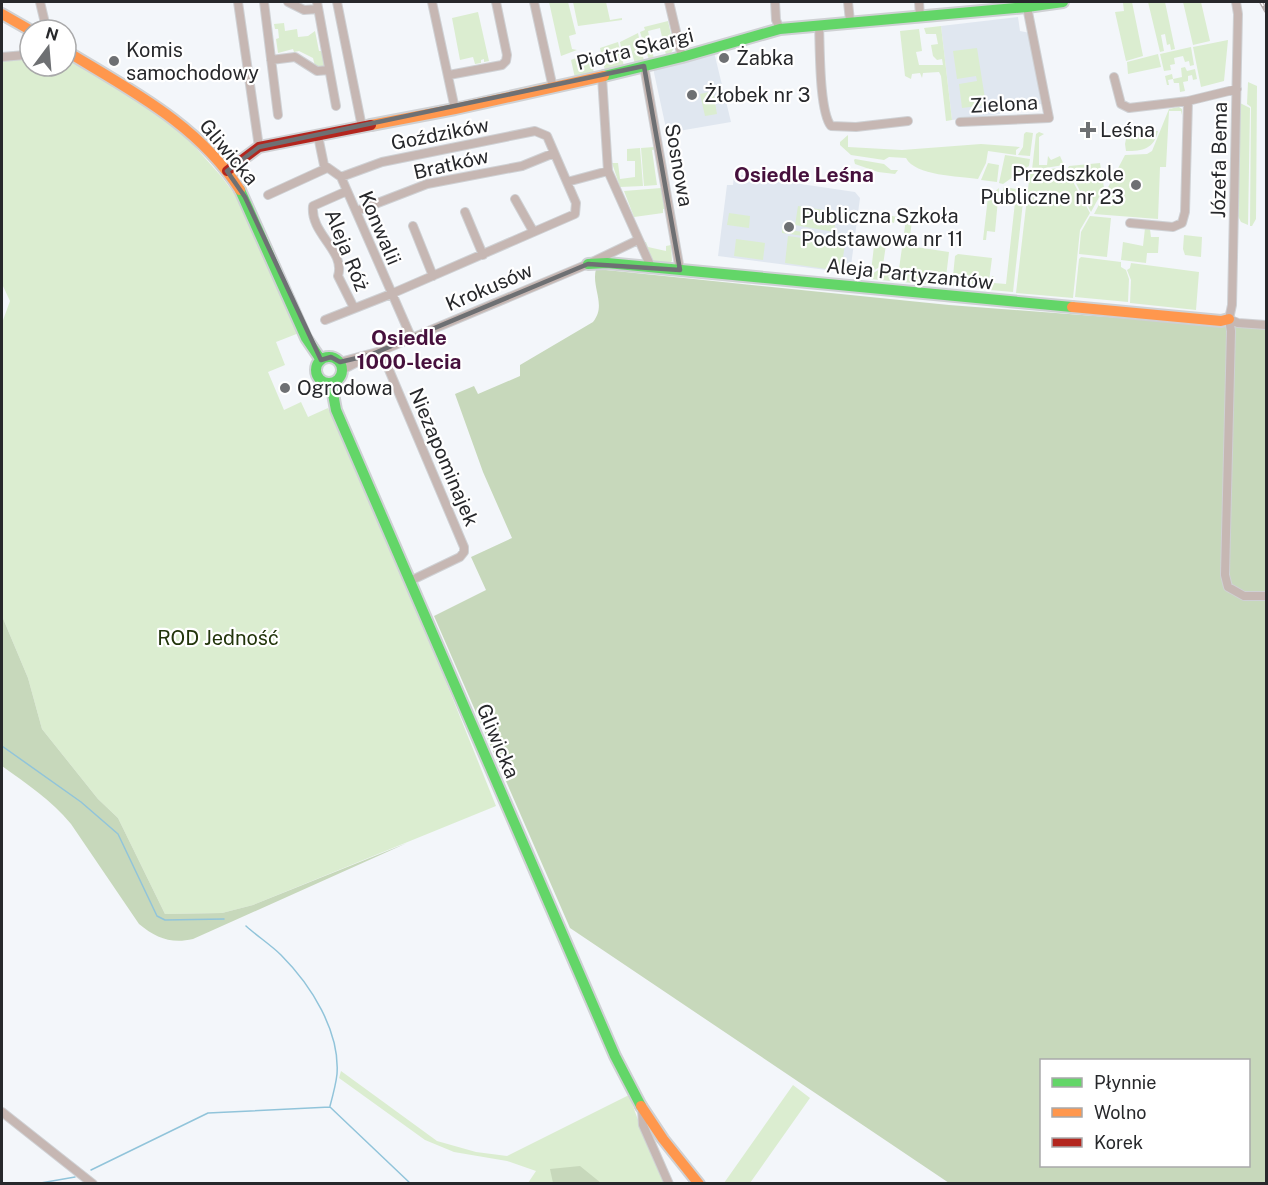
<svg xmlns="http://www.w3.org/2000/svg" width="1268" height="1185" font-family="'Public Sans',sans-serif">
	<rect width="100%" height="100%" fill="#f3f6fa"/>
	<path fill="#e0e7f0" d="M1018 17 1020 31 1030 33 1041 104 1000 111V114L952 120 941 26Z
		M714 52 731 122 667 133 653 68Z
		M734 174 855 192 860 198 850 273 718 256 727 185H733Z"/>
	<path fill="#dbedd0" d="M549 2H568L576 34 569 36 572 49 577 50 561 56Z
		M573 2H606L610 20 622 18V20L578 26Z
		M1126 2H1132L1143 56 1126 61 1115 12 1124 11 1123 3Z
		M1148 2H1165L1175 49 1171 50 1170 44 1167 45 1165 34 1161 35 1164 51 1160 52Z
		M1183 2H1201L1210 41 1193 45Z
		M478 12 489 61 484 62V59L481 60V63L475 64 473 57 460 60 452 18Z
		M668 21 674 48 671 53 666 55 660 28 648 31 654 59 649 60 640 32 645 30 644 27Z
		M284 23 285 31 297 29 298 37 308 36 315 31 319 51H325L327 64 323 69 315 66 313 58 299 51 294 52 293 49 278 53 276 39 279 38 278 29H275L274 24Z
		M941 26 952 120 946 121 941 76 939 72 923 73 922 78 920 73 912 74 911 79 905 76 900 31 919 29 922 51 916 52 919 65H943L942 59 937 60 933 56 931 45 938 44 936 34H926L924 28Z
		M638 33 644 61 635 64 630 45 621 47 620 42Z
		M1228 40 1224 81 1201 87 1193 47Z
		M618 42 624 66 605 71 600 48Z
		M1191 47 1194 65 1190 66 1189 61 1185 62 1183 56 1174 58 1175 64 1170 65 1171 70 1164 71 1160 54Z
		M977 48 986 105 962 108 959 84 977 81 976 76 957 79 953 51Z
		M589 52 594 73 575 78 571 60 581 56 583 61H587L583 54Z
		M1158 54 1161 67 1128 74 1127 62Z
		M30 56V66H66V56L139 101 188 139 221 176 239 200 299 333 276 342 285 365 268 372 284 410 301 402 308 417 328 408 446 682 496 806 253 905 222 913 165 914 118 818 98 799 42 729 28 678 2 616V323L10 301 2 284V59Z
		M1185 67 1187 71 1195 69 1197 79 1193 80 1192 75 1188 76V81L1183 82 1185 91 1180 92 1179 83H1174L1173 79 1168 80 1169 85H1167L1165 76 1172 74 1173 79 1182 77 1181 68Z
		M1248 82 1257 86 1256 219 1252 226H1250L1251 107 1247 104Z
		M713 91 717 114 705 116 700 94Z
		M1240 103 1250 108 1248 225 1241 222 1238 216Z
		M1179 107 1182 109V115L1181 111H1169L1166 167H1160L1158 219 1094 214 1125 155 1147 154 1152 151 1169 109Z
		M1142 131H1158C1154 149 1143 151 1126 151L1125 144 1127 134 1142 133Z
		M1026 132 1033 133 1030 156 1018 155 1023 147 1024 134Z
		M1039 132 1044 134 1039 137V165H1047L1048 156 1051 160 1060 156 1064 165 1032 170 1036 134Z
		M848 135V147L902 150 981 144 1020 147 1016 150V155L988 151 986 163 978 179C959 176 915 176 906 158L889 157 884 160 851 155 840 145V142Z
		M654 147 657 149 652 150 657 185 644 186 641 148Z
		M640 148 643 186 620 187 612 163H618L620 179 635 177V161H627V149Z
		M1005 155 1030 159 1029 166 1003 184 999 183Z
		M855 159 884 164 891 170H898L895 174 878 172 855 164 854 160Z
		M988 163 999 165 997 182 981 180Z
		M1100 163 1104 188 1091 212 1068 168 1069 166Z
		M1065 167 1090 213 1080 230 1073 298 1016 293 1030 172Z
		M1004 187 1022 190 1024 193 1013 292 990 290 992 276 994 277V283L1006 284 1016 193 1005 191 1004 195H1001Z
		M661 188 664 205H666V209H663V213L634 217 624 191Z
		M999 188 995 232 987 231 986 240H983L988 197Z
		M798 206 837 212 834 232 795 225Z
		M729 213 750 216 749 228 727 225Z
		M892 216 912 220 909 246 949 252 945 286 891 281 885 268 890 281 870 279V275L885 266 886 262 889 263 888 268 899 269 906 219 895 217 894 223 891 222Z
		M1090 216 1111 218 1107 257 1079 254 1081 232Z
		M1145 228 1150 229 1151 237H1159L1158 253H1147L1146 263 1121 260 1123 242 1143 246Z
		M782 229 846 238V242L782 233Z
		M1184 235 1202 237 1201 257 1185 255 1183 249Z
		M788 236 845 244 841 271 785 263Z
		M875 237 887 238 883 265 871 272Z
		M736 239 765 243 763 260 734 256Z
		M643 242H646L648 247 666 251V246L671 245 672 261 668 264 653 261Z
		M958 254 992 258 988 289 952 286 955 256Z
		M1081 257 1121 262V267L1126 270 1129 279 1128 302 1075 297 1079 259Z
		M1131 263 1199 272 1196 310 1130 303 1131 280 1127 270 1130 268Z
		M341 1071 437 1141 476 1152 507 1156 629 1095 642 1131 665 1183H528L536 1171 507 1161 454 1152 425 1140 339 1078Z
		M793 1085 810 1098 750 1183H724Z"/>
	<path fill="#c7d8bb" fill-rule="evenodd" d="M596 269 949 305 1266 329V1183H949L570 928 434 616 486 590 471 557 512 538 483 472 455 394 474 386 478 394 520 376V365L593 322C607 305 591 288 596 269ZM1042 1060H1248V1166H1042Z
		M2 616 28 678 42 729 98 799 118 818 165 914 222 913 253 905 407 843 193 939C171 944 156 938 139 924L71 824C51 800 27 784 2 766Z
		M580 1166 601 1183H553L550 1169Z"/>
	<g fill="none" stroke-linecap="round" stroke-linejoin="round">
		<path stroke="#91c4da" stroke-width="1.5" d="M2 746 81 802 118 834 157 916 165 920 224 919
			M246 926C257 936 271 945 281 955 311 985 340 1031 337 1074 336 1084 333 1095 330 1106
			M91 1170 208 1113 330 1107 411 1184
			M35 1184 75 1177"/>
		<defs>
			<path id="street" d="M40 2 45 23 44 30
				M238 2 259 147
				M264 2 278 115
				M288 2 304 10 318 9
				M317 2 336 106
				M337 2 362 127
				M432 2 455 109
				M534 2 553 88
				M669 2 682 57
				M775 2 776 20 780 29
				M848 2 850 21
				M919 2 920 16
				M1236 2 1238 14 1232 305 1229 319 1231 331 1225 575 1228 587 1244 596H1266
				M819 25C820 46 819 111 831 126L856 127 908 121
				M2 57 25 55 30 53
				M271 60 295 57 317 71 329 70
				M644 66 680 270
				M449 75 502 65 506 61 507 55 496 2
				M602 77 608 171 651 267
				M1114 77 1121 104 1129 108 1188 101 1237 89
				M960 122 1049 118 1027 7
				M318 136 324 165 341 177 411 337
				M567 182 608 171
				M347 191 313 206C310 234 346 251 338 276L354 308
				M268 195 327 168
				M515 199 533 231
				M357 211 427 184 522 166 554 153
				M465 212 483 255
				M1130 223 1173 227 1182 223 1185 212 1188 101
				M413 226 433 276
				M1229 319 1238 323 1266 325
				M325 320 391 294 575 214 576 203 547 136 535 131 382 162 341 177
				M381 351 464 547V552L460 557 410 581
				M340 362 381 351 588 264 638 240
				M342 370 367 357
				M642 1109 643 1125 669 1184
				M2 1112 93 1184"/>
			<path id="fast" d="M604 76 682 57 780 29 1027 7 1063 2
				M240 190 306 338 321 360
				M588 264 607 263 1072 307
				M316 370a13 13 0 1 1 26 0a13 13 0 1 1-26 0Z
				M331 383 336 410 615 1056 641 1106"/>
			<path id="slow" d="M2 14 30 30
				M66 51C130 90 199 125 240 190
				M371 125 455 109 604 76
				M1072 307 1221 321 1229 319
				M641 1106 663 1139 699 1184"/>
			<path id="jam" d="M227 171 259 147 371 125"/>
		</defs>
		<use href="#street" stroke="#cfd1d4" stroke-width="10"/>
		<use href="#fast" stroke="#cfd1d4" stroke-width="14"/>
		<use href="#slow" stroke="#cfd1d4" stroke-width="14"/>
		<use href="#jam" stroke="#cfd1d4" stroke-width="14"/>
		<use href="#street" stroke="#c6b7b3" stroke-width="8"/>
		<use href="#fast" stroke="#63d668" stroke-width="10"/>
		<use href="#slow" stroke="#ff974d" stroke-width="10"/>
		<use href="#jam" stroke="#b3261e" stroke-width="10"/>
		<defs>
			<path id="rail" d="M1261 2 1266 11"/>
		</defs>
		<use href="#rail" stroke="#b7afae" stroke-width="4"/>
		<use href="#rail" stroke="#fff" stroke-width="1.5" stroke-dasharray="4.5" stroke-linecap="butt"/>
	</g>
	<path fill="none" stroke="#6e7073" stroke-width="4.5" stroke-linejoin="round" d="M644 66 680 270 588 264 370 355 340 362 331 357 321 360 245 197 227 171 259 147Z"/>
	<g fill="#6e7073" stroke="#fff" stroke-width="2">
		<circle cx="724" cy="58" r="6"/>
		<circle cx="114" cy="61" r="6"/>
		<circle cx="692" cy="95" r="6"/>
		<path d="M1085 121h6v6h6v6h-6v6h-6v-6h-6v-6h6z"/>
		<circle cx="1136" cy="185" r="6"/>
		<circle cx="789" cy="227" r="6"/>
		<circle cx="285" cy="388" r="6"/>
	</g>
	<g text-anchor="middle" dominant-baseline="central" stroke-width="4.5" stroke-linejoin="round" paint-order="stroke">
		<g font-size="20" fill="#27282b" stroke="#fff">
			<text transform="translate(635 49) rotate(-14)">Piotra Skargi</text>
			<text transform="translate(1004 104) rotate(-3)">Zielona</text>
			<text transform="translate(440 134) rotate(-11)">Goździków</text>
			<text transform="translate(229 152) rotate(50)">Gliwicka</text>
			<text transform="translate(1219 160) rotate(-89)">Józefa Bema</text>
			<text transform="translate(451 164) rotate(-13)">Bratków</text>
			<text transform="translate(679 165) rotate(80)">Sosnowa</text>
			<text transform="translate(380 228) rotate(67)">Konwalii</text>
			<text transform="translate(347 250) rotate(68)">Aleja Róż</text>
			<text transform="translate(910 274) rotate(6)">Aleja Partyzantów</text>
			<text transform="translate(489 287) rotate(-23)">Krokusów</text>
			<text transform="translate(444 457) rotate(67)">Niezapominajek</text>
			<text transform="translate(498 741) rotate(67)">Gliwicka</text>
		</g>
		<g font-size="20" fill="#27282b" stroke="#fff" text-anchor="start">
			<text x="126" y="50">Komis<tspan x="126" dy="23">samochodowy</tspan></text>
			<text x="736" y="58">Żabka</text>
			<text x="704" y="95">Żłobek nr 3</text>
			<text x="1100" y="130">Leśna</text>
			<text x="1124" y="174" text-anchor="end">Przedszkole<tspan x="1124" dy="23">Publiczne nr 23</tspan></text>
			<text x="801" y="216">Publiczna Szkoła<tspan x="801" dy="23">Podstawowa nr 11</tspan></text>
			<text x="297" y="388">Ogrodowa</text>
		</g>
		<g font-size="20" fill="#22350b" stroke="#fff">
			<text x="218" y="638">ROD Jedność</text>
		</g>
		<g font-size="21" font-weight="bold" fill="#46103c" stroke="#fff">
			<text x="804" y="174">Osiedle Leśna</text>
			<text x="409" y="337">Osiedle<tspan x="409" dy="24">1000-lecia</tspan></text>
		</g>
	</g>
	<rect width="1268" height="1185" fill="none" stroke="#27282b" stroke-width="6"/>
	<rect x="1040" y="1059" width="210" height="108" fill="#ffffff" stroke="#a9a9aa" stroke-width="1.5"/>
	<rect x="1052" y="1078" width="30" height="9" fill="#63d668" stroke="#a9a9aa" stroke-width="1.5"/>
	<text x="1094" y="1089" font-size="18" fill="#27282b">Płynnie</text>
	<rect x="1052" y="1108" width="30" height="9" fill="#ff974d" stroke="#a9a9aa" stroke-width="1.5"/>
	<text x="1094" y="1119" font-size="18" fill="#27282b">Wolno</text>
	<rect x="1052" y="1138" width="30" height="9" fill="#b3261e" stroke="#a9a9aa" stroke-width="1.5"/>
	<text x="1094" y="1149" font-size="18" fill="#27282b">Korek</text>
	<g transform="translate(48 48) rotate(16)"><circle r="28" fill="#ffffff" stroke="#a9a9aa" stroke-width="1.5"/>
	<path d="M0-4.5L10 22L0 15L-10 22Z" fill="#6e7073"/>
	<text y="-9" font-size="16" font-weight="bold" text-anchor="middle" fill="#27282b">N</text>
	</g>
</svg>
